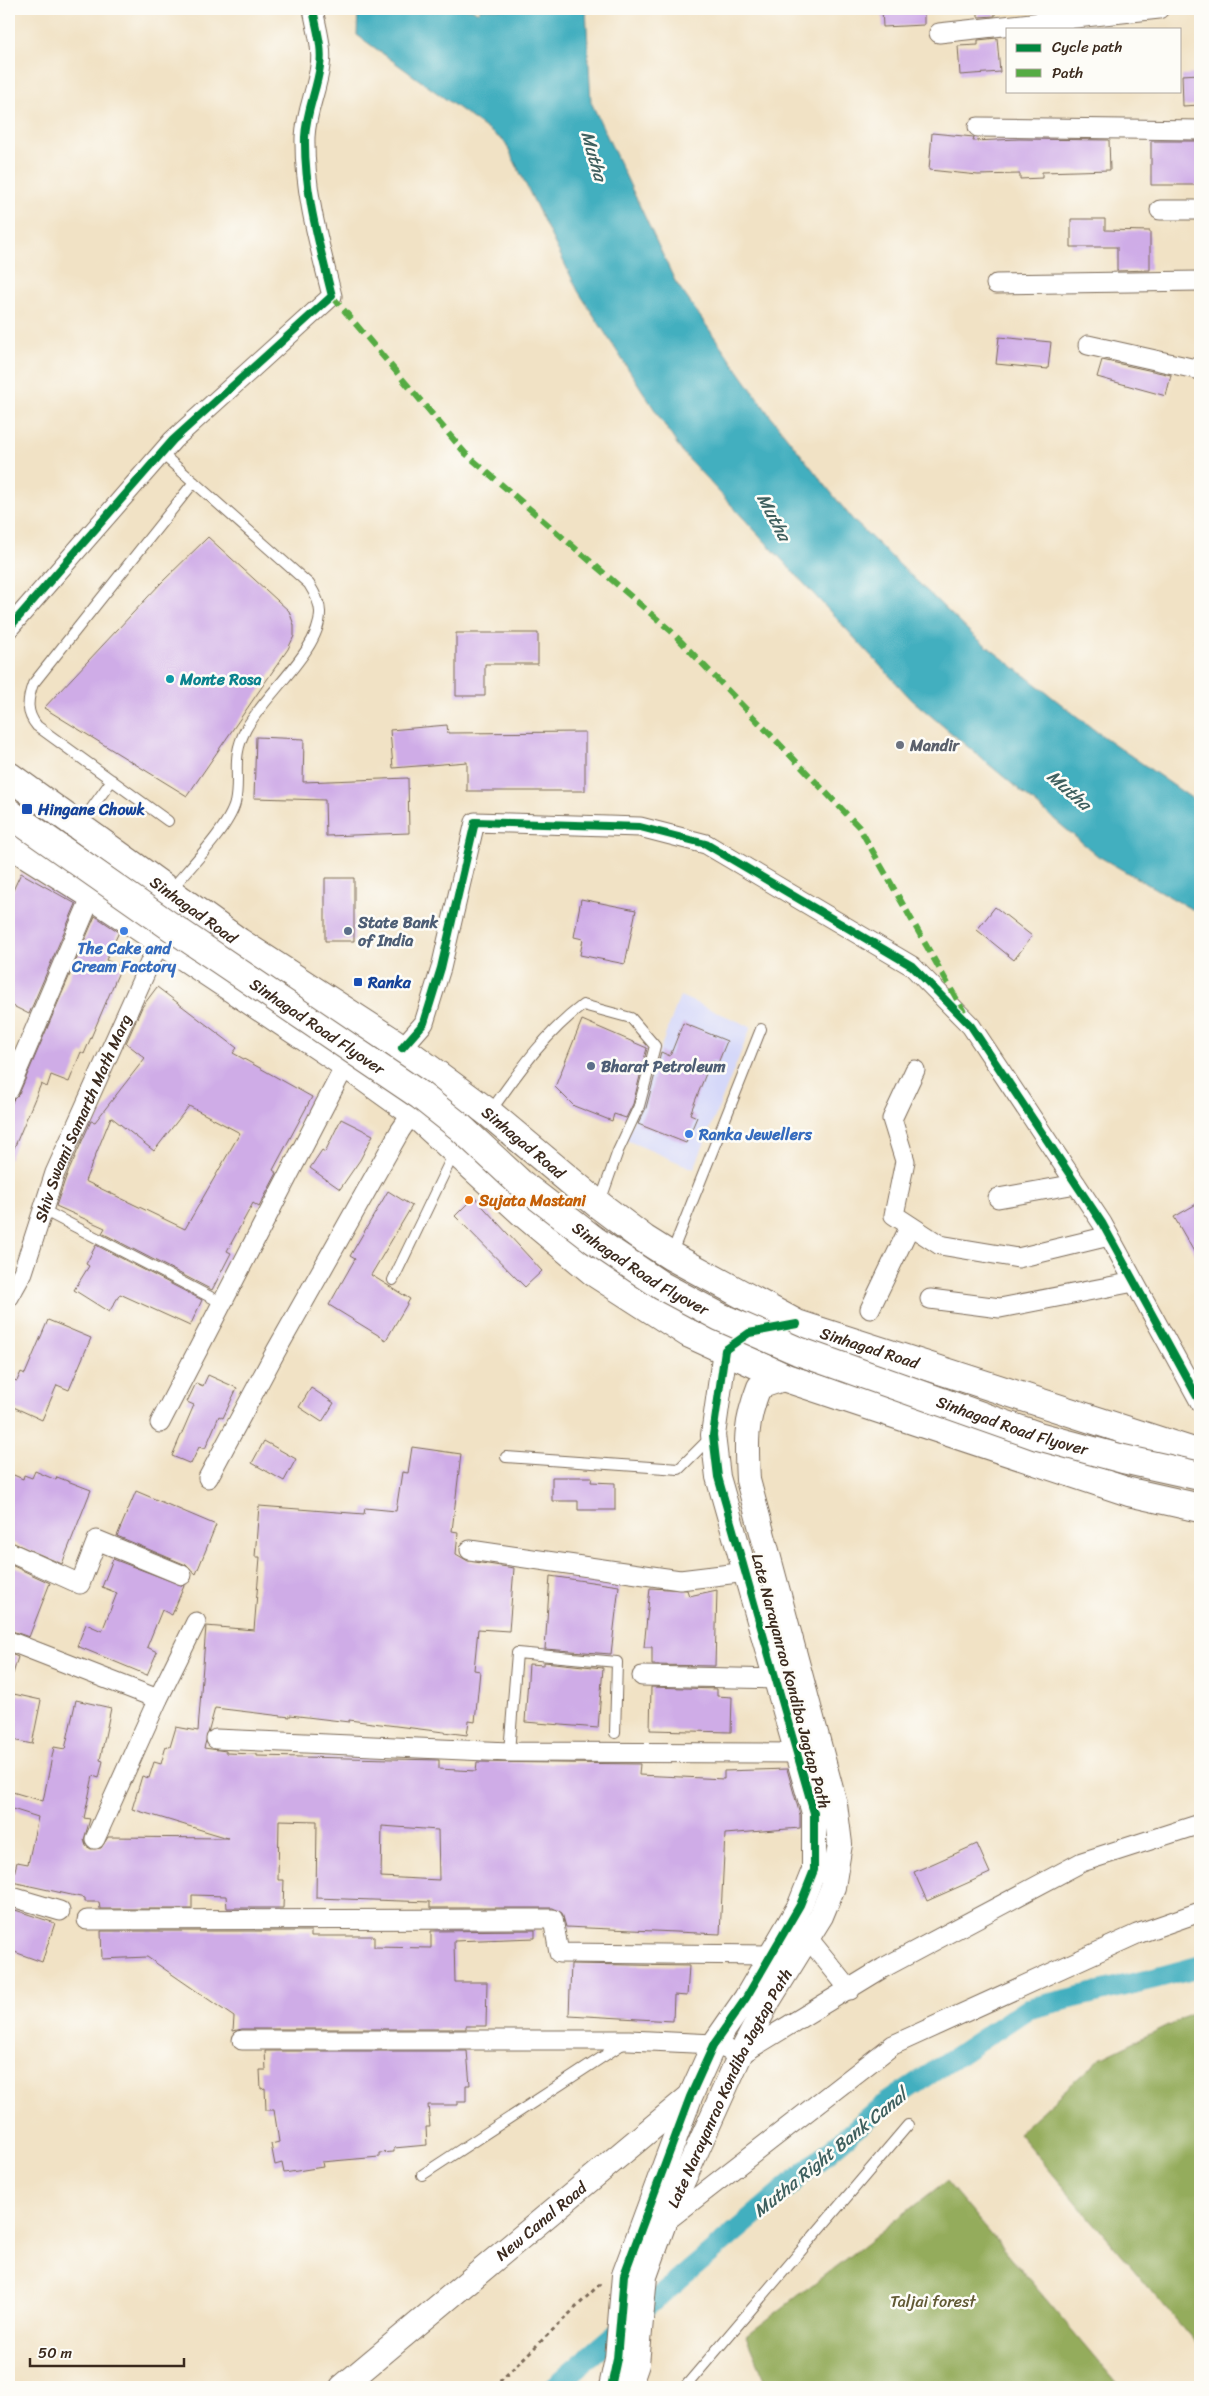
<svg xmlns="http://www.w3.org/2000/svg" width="1209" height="2396" font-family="Sriracha,sans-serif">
	<rect width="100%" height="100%" fill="#fdfcf7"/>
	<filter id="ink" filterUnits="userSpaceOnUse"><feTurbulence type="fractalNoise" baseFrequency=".02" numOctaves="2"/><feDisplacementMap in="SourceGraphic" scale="10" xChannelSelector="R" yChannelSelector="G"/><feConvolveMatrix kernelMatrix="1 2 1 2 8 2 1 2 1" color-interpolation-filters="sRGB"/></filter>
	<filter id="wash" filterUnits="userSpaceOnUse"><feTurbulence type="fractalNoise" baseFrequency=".0096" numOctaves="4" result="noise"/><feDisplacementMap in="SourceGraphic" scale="20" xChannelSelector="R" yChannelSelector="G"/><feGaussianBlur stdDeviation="1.12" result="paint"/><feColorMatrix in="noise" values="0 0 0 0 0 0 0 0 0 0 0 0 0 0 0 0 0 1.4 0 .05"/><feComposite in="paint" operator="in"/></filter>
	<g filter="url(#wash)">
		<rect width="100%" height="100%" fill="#f1e2c5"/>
		<path fill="#d5d8f9" d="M680 996 751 1027 694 1169 626 1140Z"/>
		<path fill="#94ac5c" stroke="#686b3d" d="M1200 2010V2348L1018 2133 1100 2058Z
			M946 2181 1120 2387H768L746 2336Z"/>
		<path fill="#42afbf" stroke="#3e6c6e" d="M358 9H472L478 13 480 9H586L591 102 675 281 771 417 853 520 974 636 1097 732 1200 804V914L1098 856 912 700 682 452 578 291 505 142 357 35Z"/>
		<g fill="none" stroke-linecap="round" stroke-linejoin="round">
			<path stroke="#42afbf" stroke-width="21" d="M554 2387 882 2106 1027 2009 1156 1978 1200 1966"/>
		</g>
		<g id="blocks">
			<path fill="#cface7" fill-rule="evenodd" d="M882 9H924V25L883 27Z
				M978 9H995V16L978 17Z
				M997 38 1000 72 960 75 958 46 978 45V40Z
				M1200 74V105L1183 106 1182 75Z
				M932 133 974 137 973 141 1019 139 1109 140 1110 170 1042 172V178L1020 179V174L978 175 929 170Z
				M1151 141H1200V185H1151Z
				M1071 219H1105V230L1150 231V270L1117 271V247H1071Z
				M999 337 1051 342 1048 369 996 364Z
				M1102 360 1171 375 1166 396 1097 377Z
				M208 537 289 611 294 625V636L288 649 187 796 44 708 161 583Z
				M456 633H538V664H485V696H456Z
				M447 725 448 733 585 732V791H467V762L393 768 390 730Z
				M256 737 304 739 303 782 408 778 409 833 326 836 325 800 254 798Z
				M21 873 76 904 29 1014 9 1004V899Z
				M325 878H354V941H325Z
				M581 899 636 910 625 964 580 955 583 939 574 937Z
				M995 907 1032 936 1014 960 977 930Z
				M95 916 119 932 106 960 121 967 84 1054 81 1052 69 1082 51 1075 47 1087 41 1084 9 1160V1110L13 1100 19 1094Z
				M157 987 237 1048 233 1053 312 1097 273 1170 277 1173 259 1207 253 1203 227 1251 231 1253 212 1290 102 1233 105 1228 56 1206 66 1177 91 1121 95 1122 145 1058 126 1043 142 1007ZM189 1106 240 1133 185 1229 85 1181 111 1117 154 1151Z
				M582 1020 647 1048 633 1104 626 1118 614 1114 612 1121 574 1106 555 1087Z
				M683 1023 727 1041 718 1063 711 1061 690 1114 697 1117 686 1143 638 1124 646 1108 661 1052 670 1056Z
				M341 1119 373 1135 360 1160 340 1189 310 1168 322 1150 325 1152Z
				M388 1191 412 1206 371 1275 410 1299 386 1340 329 1305 355 1259 350 1256Z
				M474 1197 542 1271 525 1287 455 1216Z
				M1200 1202V1262L1174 1217Z
				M96 1245 202 1300 190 1326 120 1294 109 1312 74 1290 89 1266 86 1264Z
				M48 1320 91 1338 69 1390 57 1385 42 1420 9 1405V1378L17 1381 21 1372 25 1374Z
				M208 1375 237 1388 223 1418 219 1416 205 1449 199 1447 191 1464 172 1456 194 1405 187 1402 196 1383 203 1386Z
				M311 1388 334 1403 322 1422 299 1407Z
				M264 1441 296 1459 284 1481 252 1463Z
				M412 1447 461 1454 452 1531 458 1532 456 1554 468 1561 514 1568 509 1631 478 1629 474 1670 480 1671 475 1722 469 1721 467 1735 349 1720V1722L290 1715V1717L215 1708 204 1748 226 1751V1753L257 1754V1756L439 1760V1769L476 1771 477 1762 640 1764 639 1775 724 1779V1771L787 1769 800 1815V1828L725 1834 720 1934 566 1927 562 1913 553 1908H430V1902L316 1898 317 1821 279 1820 278 1880H284L283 1908H227L226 1896 192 1895V1909H100L99 1902H85V1898L12 1882 17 1862 28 1864 38 1817 9 1808V1791L43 1801 54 1747 65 1749 76 1700 111 1708 100 1760 103 1761 99 1778 93 1776 84 1818 90 1819 84 1840 86 1846 91 1849 101 1848 108 1837 228 1838 132 1809 142 1776 149 1778 154 1762 161 1764 166 1746 170 1747 176 1727 198 1731 206 1626 254 1630 260 1557H255L259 1506 364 1514 365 1508 396 1511 402 1472 408 1473ZM382 1826 438 1830 439 1880 381 1877Z
				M35 1471 56 1480 57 1477 91 1490 62 1564 9 1541V1473L23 1479 24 1475 32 1478Z
				M552 1477H592L591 1482 615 1483V1510H578V1501H552Z
				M136 1491 216 1525 196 1574 186 1565 117 1536Z
				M113 1559 184 1586 172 1615 162 1610 147 1647 157 1652 147 1675 77 1646 86 1624 102 1631 117 1593 102 1587Z
				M9 1564 50 1583 29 1637 9 1630Z
				M550 1576 619 1586 611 1654 545 1649Z
				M650 1588 687 1590 689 1596 717 1590 715 1666 652 1665V1647H644Z
				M9 1653 18 1657 13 1674 9 1673Z
				M544 1662 603 1668 598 1728 525 1722 529 1664 544 1665Z
				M651 1687 717 1689V1696L732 1697 731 1732 650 1730Z
				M9 1693 41 1700 32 1744 9 1739Z
				M977 1844 990 1873 927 1901 914 1872Z
				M9 1908 55 1923 42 1962 9 1950Z
				M535 1930V1938L454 1941 455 1982H487L486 2026H466V2029H242L233 2031 234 2017 147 1957 102 1959 101 1931H311V1936H374V1947L431 1948V1931Z
				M571 1964 689 1966 687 1996 674 1995 673 2021 569 2015Z
				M265 2051H467L470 2085H466V2101H458V2105H428L430 2127H426L427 2145 394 2148V2152L379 2153V2157L322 2162 323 2167 284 2173 282 2163 275 2165 271 2144 279 2142 274 2110H266L265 2088 261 2089 260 2070H266Z"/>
		</g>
	</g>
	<g filter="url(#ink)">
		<use href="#blocks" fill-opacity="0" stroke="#7b6a58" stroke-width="1"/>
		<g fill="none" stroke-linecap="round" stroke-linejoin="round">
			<defs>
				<path id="service" d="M161 453 309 584C314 592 320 602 320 612 321 650 264 695 246 729 230 759 241 775 235 803 229 828 187 870 170 891
					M168 821 37 726C26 713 27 700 33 684L194 482
					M79 826 112 780
					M490 1112C518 1073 544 1034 583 1005L631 1018 655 1046 639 1106 618 1151 600 1202
					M43 1210 222 1303
					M671 1255 761 1029
					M393 1280 454 1153
					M506 1457 679 1469 712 1436
					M509 1752 517 1653 617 1662 615 1733
					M422 2175 624 2043
					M685 2387 908 2125"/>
				<g id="minor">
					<path d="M939 33 1159 9"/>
					<path d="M978 127 1200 130"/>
					<path d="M1160 210H1200"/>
					<path d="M996 284 1200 281"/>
					<path d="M1088 345 1200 370"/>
					<path d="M9 628 173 440 332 296C319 243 304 192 305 137 306 112 317 90 320 66 323 47 316 27 313 9"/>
					<path d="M402 1048 424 1023 441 968 475 822 640 827 706 844 912 966 971 1026 1102 1223 1200 1402"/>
					<path d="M915 1070 892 1119 905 1161 894 1215 940 1245 1018 1258 1109 1236"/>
					<path d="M9 1090 92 895"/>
					<path d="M998 1198 1076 1184"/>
					<path id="s1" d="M9 1297 23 1272 55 1173 160 940"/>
					<path d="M930 1299 1000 1308 1134 1282"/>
					<path d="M870 1309 910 1226"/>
					<path d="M160 1423 346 1064"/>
					<path d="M208 1478 276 1351 400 1131 413 1112"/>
					<path d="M470 1550 680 1580 747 1572"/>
					<path d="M9 1552 80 1584 97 1540 182 1575"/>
					<path d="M9 1641 158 1699"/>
					<path d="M642 1676 777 1679 788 1676"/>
					<path d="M216 1739 509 1752 798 1753"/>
					<path d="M95 1839 158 1699 196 1622"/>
					<path d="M9 1896 60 1911"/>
					<path d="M87 1920 553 1919 559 1953 771 1955"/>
					<path d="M808 1938 850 1990"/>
					<path d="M242 2040H629L714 2044 740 2055 883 1968 1082 1862 1200 1824"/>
					<path d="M664 2223 893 2045 1137 1934 1200 1912"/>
				</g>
				<g id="tertiary">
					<path id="s2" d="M342 2387 688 2098"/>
					<path d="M611 2387 617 2359 624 2275 690 2097 714 2044 746 1998 800 1905 814 1870V1813L718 1477 713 1435 725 1350 740 1339"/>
					<path id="s3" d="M629 2387 637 2364 645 2276 664 2223 740 2055 769 2000 821 1916 833 1887 840 1844 835 1804 748 1480C746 1442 745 1423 759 1387L786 1378"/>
				</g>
				<g id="primary">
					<path id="s4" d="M9 776 239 942 393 1042 489 1113 599 1205 644 1239 671 1256 797 1324 1200 1454"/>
					<path d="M9 843 92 895 346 1064 413 1112 522 1212 595 1273 688 1333 786 1378 1129 1492 1200 1508"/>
				</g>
			</defs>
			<use href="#service" stroke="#7b6a58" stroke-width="12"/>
			<use href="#minor" stroke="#7b6a58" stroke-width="21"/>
			<use href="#tertiary" stroke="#7b6a58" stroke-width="26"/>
			<use href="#primary" stroke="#7b6a58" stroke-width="30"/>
			<path stroke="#7b6a58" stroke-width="3" stroke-dasharray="4 4" stroke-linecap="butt" d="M494 2387 601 2283"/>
			<use href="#service" stroke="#fff" stroke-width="10"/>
			<use href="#minor" stroke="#fff" stroke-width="19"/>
			<use href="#tertiary" stroke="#fff" stroke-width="24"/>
			<use href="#primary" stroke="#fff" stroke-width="28"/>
			<defs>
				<g id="primary-bridge">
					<path id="s5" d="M9 813 170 926 421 1096 460 1127 519 1182 594 1240 662 1286 720 1317 798 1351 1038 1436 1123 1459 1200 1476"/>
				</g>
			</defs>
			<use href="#primary-bridge" stroke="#7b6a58" stroke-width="30" stroke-linecap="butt"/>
			<use href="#primary-bridge" stroke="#fff" stroke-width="28"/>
			<path stroke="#55ab43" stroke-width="6" stroke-dasharray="12 6" stroke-linecap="butt" d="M332 296 465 453 671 631 859 827 964 1012"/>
			<defs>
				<path id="cycleway" d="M9 628 173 440 332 296C319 243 304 192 305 137 306 112 317 90 320 66 323 47 316 27 313 9
					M402 1048 424 1023 441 968 475 822 640 827 706 844 912 966 971 1026 1102 1223 1200 1402
					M611 2387 617 2359 624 2275 690 2097 714 2044 746 1998 800 1905 814 1870V1813L718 1477 713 1435 725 1350 749 1333 797 1324"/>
			</defs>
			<use href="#cycleway" stroke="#fdfcf7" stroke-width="11"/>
			<use href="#cycleway" stroke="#00873e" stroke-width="8"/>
		</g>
	</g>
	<circle fill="#0f9aa8" stroke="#fdfcf7" stroke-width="2" cx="170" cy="679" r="5"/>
	<circle fill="#6b7280" stroke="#fdfcf7" stroke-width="2" cx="900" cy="745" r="5"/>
	<g fill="#1a4fb4" stroke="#fdfcf7" stroke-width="2">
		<rect x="21" y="803" width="12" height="12" rx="2.5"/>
		<rect x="353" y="977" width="10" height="10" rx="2.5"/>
	</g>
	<g fill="#3f7fe0" stroke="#fdfcf7" stroke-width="2">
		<circle cx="124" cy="931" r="5"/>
		<circle cx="689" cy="1134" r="5"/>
	</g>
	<g fill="#5c6f8a" stroke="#fdfcf7" stroke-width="2">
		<circle cx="348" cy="931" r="5"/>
		<circle cx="591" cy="1066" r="5"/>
	</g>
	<circle fill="#e8710a" stroke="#fdfcf7" stroke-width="2" cx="469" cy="1200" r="5"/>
	<g text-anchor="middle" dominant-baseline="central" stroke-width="5" stroke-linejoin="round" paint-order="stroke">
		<g font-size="16" font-weight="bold" fill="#0d838f" stroke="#fdfcf7" text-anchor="start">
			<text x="180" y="679">Monte Rosa</text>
		</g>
		<g font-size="16" font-weight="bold" fill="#5b616d" stroke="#fdfcf7" text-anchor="start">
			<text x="910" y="745">Mandir</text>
		</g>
		<g font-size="16" font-weight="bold" fill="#164399" stroke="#fdfcf7" text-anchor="start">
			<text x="38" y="809">Hingane Chowk</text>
			<text x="368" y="982">Ranka</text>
		</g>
		<g font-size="16" fill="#3b2a1e" stroke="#fdfcf7">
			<text stroke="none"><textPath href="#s4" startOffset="228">Sinhagad Road</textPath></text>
			<text stroke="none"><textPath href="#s5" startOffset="375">Sinhagad Road Flyover</textPath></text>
			<text stroke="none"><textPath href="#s1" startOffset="194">Shiv Swami Samarth Math Marg</textPath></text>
			<text stroke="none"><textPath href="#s4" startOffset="632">Sinhagad Road</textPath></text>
			<text stroke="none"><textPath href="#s5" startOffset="780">Sinhagad Road Flyover</textPath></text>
			<text stroke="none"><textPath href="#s4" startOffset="1038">Sinhagad Road</textPath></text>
			<text stroke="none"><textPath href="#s5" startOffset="1185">Sinhagad Road Flyover</textPath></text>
			<text transform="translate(791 1681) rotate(75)">Late Narayanrao Kondiba Jagtap Path</text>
			<text stroke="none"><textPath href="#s3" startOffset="319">Late Narayanrao Kondiba Jagtap Path</textPath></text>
			<text stroke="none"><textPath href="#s2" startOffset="259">New Canal Road</textPath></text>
		</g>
		<g font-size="16" font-weight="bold" fill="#4e5e75" stroke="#fdfcf7" text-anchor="start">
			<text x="358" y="922">State Bank<tspan x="358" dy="18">of India</tspan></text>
			<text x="601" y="1066">Bharat Petroleum</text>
		</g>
		<g font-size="16" font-weight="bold" fill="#366cbe" stroke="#fdfcf7">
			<text x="124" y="948">The Cake and<tspan x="124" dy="18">Cream Factory</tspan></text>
			<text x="699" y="1134" text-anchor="start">Ranka Jewellers</text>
		</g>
		<g font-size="16" font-weight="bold" fill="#c56008" stroke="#fdfcf7" text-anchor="start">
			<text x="479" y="1200">Sujata Mastani</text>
		</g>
		<g font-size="16" fill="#615934" stroke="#fdfcf7">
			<text x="933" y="2301">Taljai forest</text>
		</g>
		<g font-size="18" font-style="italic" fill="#3e5f5e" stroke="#fdfcf7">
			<text transform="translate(594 156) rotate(74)">Mutha</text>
			<text transform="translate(774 517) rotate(62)">Mutha</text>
			<text transform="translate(1069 790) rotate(41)">Mutha</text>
			<text transform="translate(830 2153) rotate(-39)">Mutha Right Bank Canal</text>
		</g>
	</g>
	<rect width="1209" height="2396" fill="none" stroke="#fdfcf7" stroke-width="30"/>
	<rect x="1006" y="28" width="175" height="65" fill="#fdfcf7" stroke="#afa8a0"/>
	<rect x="1016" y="44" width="25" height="8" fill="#00873e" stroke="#afa8a0"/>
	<text x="1052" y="52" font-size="15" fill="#3b2a1e">Cycle path</text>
	<rect x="1016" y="69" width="25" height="8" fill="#55ab43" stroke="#afa8a0"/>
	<text x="1052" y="78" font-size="15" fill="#3b2a1e">Path</text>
	<path d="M30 2358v8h154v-8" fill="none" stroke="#3b2a1e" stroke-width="2.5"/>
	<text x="38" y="2358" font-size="15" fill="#3b2a1e" stroke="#fdfcf7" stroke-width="4" paint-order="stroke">50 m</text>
</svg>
